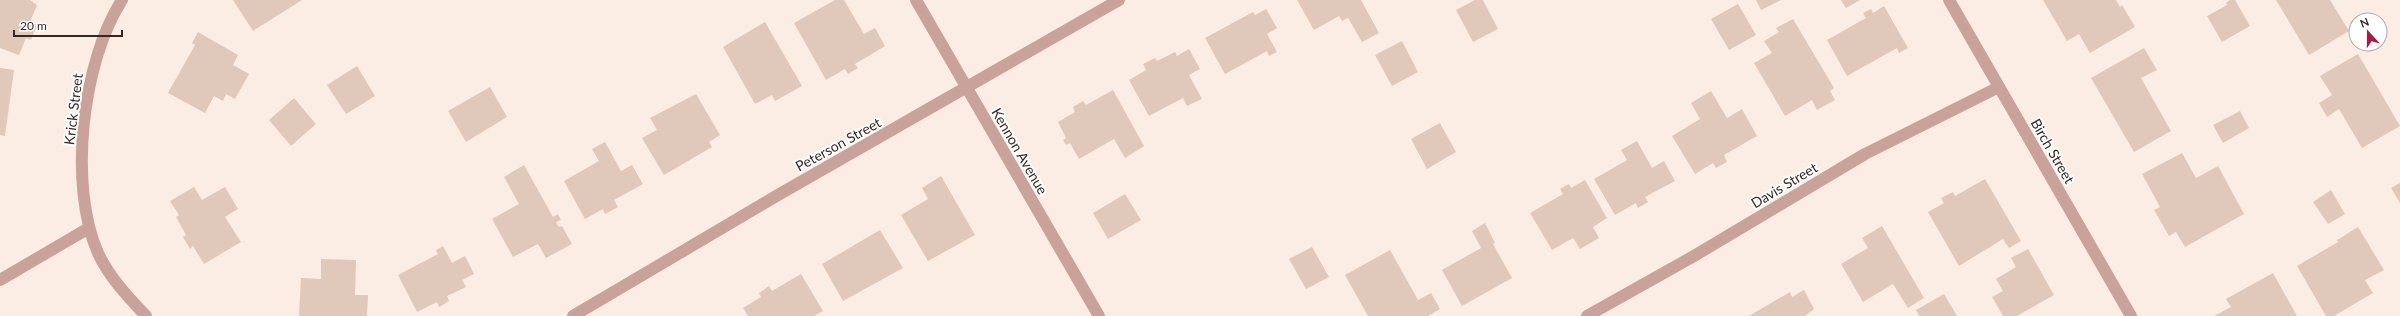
<svg xmlns="http://www.w3.org/2000/svg" width="2400" height="316" font-family="Lato,sans-serif">
	<rect width="100%" height="100%" fill="#fcede4"/>
	<path fill="#e0c8ba" d="M0 0H30L37 5 30 22 37 25 31 40 26 38 19 55 0 48Z
		M233 0H302L253 31Z
		M835 0H844L864 34 875 28 885 46 855 64 858 68 848 74 845 69 826 80 794 23Z
		M1297 0H1361L1379 33 1362 42 1348 18 1342 21 1339 16 1314 30Z
		M1475 0H1483L1498 29 1473 42 1456 10Z
		M1756 0H1781L1761 10Z
		M1841 0H1860L1846 8Z
		M2043 0H2116L2120 7 2122 5 2135 27 2090 53 2079 34 2067 41Z
		M2230 0H2235L2250 26 2222 42 2207 16 2227 5 2226 3Z
		M2276 0H2330L2349 31 2309 55Z
		M1738 4 1756 35 1729 50 1711 19Z
		M1884 6 1908 48 1899 53 1897 48 1847 76 1827 40 1866 18 1863 13 1871 9 1873 13Z
		M1266 9 1277 28 1267 34 1277 52 1269 56 1267 51 1225 74 1205 38 1253 12 1255 15Z
		M1793 19 1834 88 1830 91 1835 100 1817 110 1812 100 1785 116 1754 63 1772 53 1764 41 1779 32 1776 28Z
		M765 22 802 86 775 101 772 95 755 104 723 47Z
		M198 32 238 55 233 65 249 74 235 99 226 94 223 101 214 96 205 113 168 93 195 45 192 43Z
		M1402 41 1418 72 1392 86 1375 55Z
		M2144 48 2157 70 2141 78 2171 131 2134 152 2091 78Z
		M1189 49 1200 69 1189 75 1202 99 1187 106 1183 98 1149 116 1129 80 1146 70 1143 64 1155 58 1157 61 1175 52 1177 56Z
		M2358 54 2400 126 2362 148 2339 109 2327 117 2319 103 2332 95 2320 76Z
		M357 66 375 96 346 114 327 85Z
		M0 68 14 70 5 136 0 135Z
		M490 87 507 117 466 142 448 111Z
		M1113 90 1144 146 1125 158 1114 139 1079 159 1070 143 1066 145 1063 140 1066 138 1058 122 1075 112 1073 107 1083 101 1086 105Z
		M1711 91 1727 118 1742 109 1757 136 1724 155 1727 162 1716 168 1713 163 1695 174 1672 136 1700 119 1691 103Z
		M696 94 720 135 709 142 712 147 664 175 642 138 657 130 650 118Z
		M294 98 316 124 291 146 269 120Z
		M2240 111 2249 128 2223 143 2213 125Z
		M1440 123 1456 152 1427 169 1411 139Z
		M1637 141 1652 168 1664 161 1675 181 1645 197 1648 202 1638 208 1636 203 1615 215 1594 179 1627 160 1621 150Z
		M605 142 621 171 632 165 643 184 614 200 618 207 605 214 603 209 585 219 564 181 599 161 592 149Z
		M2182 153 2196 178 2218 166 2244 214 2185 247 2176 232 2169 236 2154 210 2160 207 2142 174Z
		M524 165 553 217 558 214 561 220 556 222 559 227 562 226 572 244 546 258 538 244 513 257 492 219 519 204 504 177Z
		M941 176 975 235 928 261 901 215 928 199 922 188Z
		M1985 179 2021 241 2009 248 2003 239 1959 266 1928 212 1944 203 1941 198 1953 192 1955 196Z
		M1585 180 1607 218 1593 227 1599 238 1580 249 1573 238 1552 250 1530 213 1563 194 1560 189 1569 184 1571 188Z
		M2400 183V203L2391 188Z
		M194 187 202 200 225 187 238 209 225 217 241 242 204 264 193 246 190 249 183 237 186 235 176 217 179 215 170 201Z
		M2331 190 2345 214 2328 224 2313 202Z
		M1125 194 1141 220 1108 239 1093 213Z
		M1485 223 1495 243 1493 244 1512 278 1462 306 1442 270 1481 248 1472 231Z
		M1882 226 1924 298 1908 308 1893 284 1863 302 1841 264 1868 248 1862 238Z
		M2358 227 2384 270 2365 280 2373 293 2334 316H2326L2297 266 2338 242 2337 240Z
		M880 230 903 268 843 301 822 264Z
		M443 246 452 263 465 256 474 274 462 280 466 287 447 296 449 301 439 307 437 302 417 312 398 275 438 254 436 250Z
		M1312 247 1329 277 1306 289 1289 259Z
		M2028 249 2054 295 2017 316H2003L1992 297 2003 291 1996 279 2016 267 2011 258Z
		M1390 250 1418 300 1431 293 1440 309 1428 316H1368L1345 275Z
		M321 259 356 260 355 295H368L367 316H299L301 278 321 279Z
		M2273 273 2297 316H2214L2231 307 2226 299Z
		M801 274 823 311 814 316H748L743 308 761 297 759 293 769 286 772 291Z
		M1804 290 1814 309 1805 316H1749L1790 292 1792 297Z
		M1944 294 1957 316H1919L1916 310Z"/>
	<g fill="none" stroke-linecap="round" stroke-linejoin="round">
		<path stroke="#c9a39b" stroke-width="12" d="M122 0C82 62 68 185 98 253 109 277 128 297 146 316
			M916 0 1099 316
			M1949 0 2131 316
			M0 280 89 228
			M573 316 778 195 1119 0
			M1587 316 1694 256 1865 154 1999 87"/>
	</g>
	<g text-anchor="middle" dominant-baseline="central" stroke-width="4" stroke-linejoin="round" paint-order="stroke">
		<g font-size="14" fill="#322924" stroke="#fff">
			<text transform="translate(73 109) rotate(-83)">Krick Street</text>
			<text transform="translate(838 144) rotate(-29)">Peterson Street</text>
			<text transform="translate(1020 151) rotate(60)">Kennon Avenue</text>
			<text transform="translate(2053 151) rotate(60)">Birch Street</text>
			<text transform="translate(1784 185) rotate(-31)">Davis Street</text>
		</g>
	</g>
	<g transform="translate(2368 32) rotate(339)"><circle r="19" fill="#ffffff" stroke="#ada9a7"/>
	<path d="M0-3L7 15L0 10L-7 15Z" fill="#ac1848"/>
	<text y="-6" font-size="11" font-weight="bold" text-anchor="middle" fill="#322924">N</text>
	</g>
	<path d="M14 30v6h108v-6" fill="none" stroke="#322924" stroke-width="2"/>
	<text x="20" y="30" font-size="12" fill="#322924" stroke="#ffffff" stroke-width="3" paint-order="stroke">20 m</text>
</svg>
